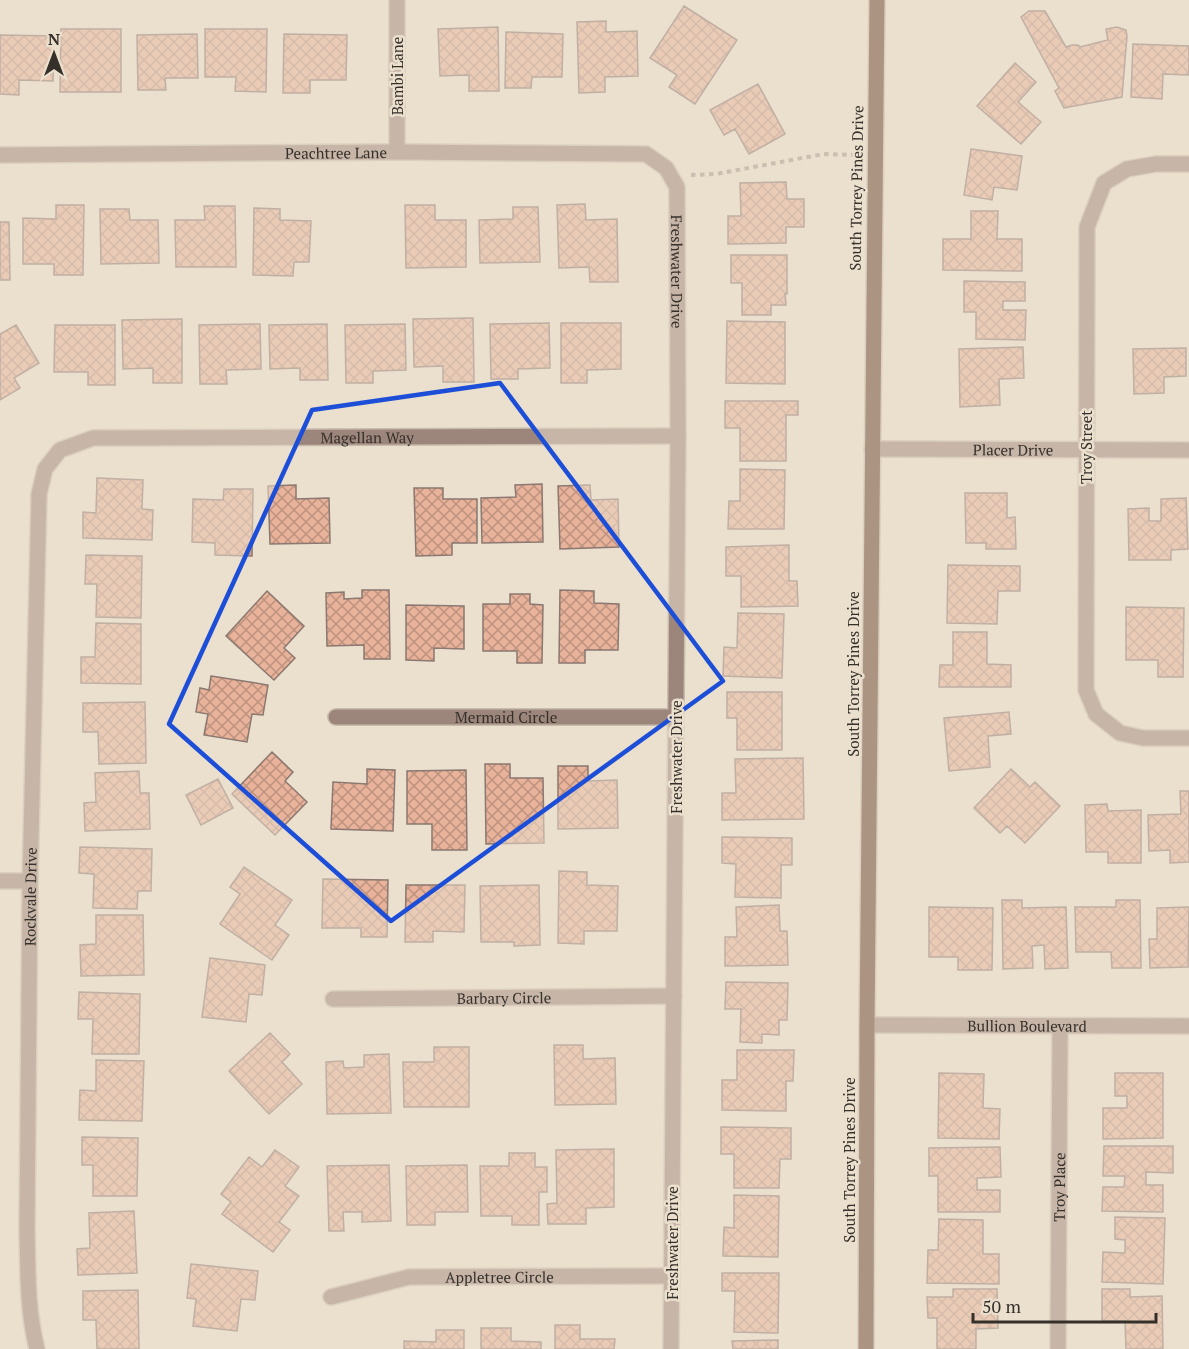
<svg xmlns="http://www.w3.org/2000/svg" width="1189" height="1349" font-family="'PT Serif',serif">
	<defs>
		<pattern id="building-cross-hatch" width="8" height="8" patternUnits="userSpaceOnUse" patternTransform="scale(1.5)"><rect width="8" height="8" fill="#e8b39a"/><path d="M0 0l8 8M0 8l8-8" fill="none" stroke="#bd927e"/></pattern>
	</defs>
	<rect width="100%" height="100%" fill="#ebdfce"/>
	<path fill="url(#building-cross-hatch)" stroke="#8b7870" stroke-width="1.5" d="M684 6 737 40 695 104 669 87 677 75 650 58Z
		M1029 11H1045L1066 47 1072 45H1078L1080 47 1108 40 1106 29 1117 27 1126 30 1127 36 1122 97 1064 108 1055 91 1059 88 1021 17Z
		M606 21V32L637 31 638 76 605 77V92L579 93 577 22Z
		M498 27 499 91H469V75L440 76 438 29Z
		M61 29H121V92H60Z
		M205 29H267L266 92 235 91 236 77H205Z
		M506 32 563 34 562 77H532L531 88H505Z
		M197 34 198 78H165L166 90H138L137 35Z
		M284 34 347 35 346 80H310V93H283Z
		M0 35 54 36 53 81 19 80V95L0 94Z
		M1133 44 1189 46V75L1163 74 1162 99 1131 97Z
		M1015 63 1036 82 1018 102 1041 122 1021 144 977 106Z
		M758 84 785 134 749 154 735 129 724 135 710 110Z
		M971 149 1022 156 1017 190 994 187 992 200 964 195Z
		M786 182 787 199H804V227H786V243L728 244V216H741L740 183Z
		M585 204 586 220 617 219 618 282H590L589 267 559 268 557 205Z
		M56 205H84L83 275H54V264H23V218L56 219Z
		M405 205H435V220H466V267L406 268Z
		M204 206H235L236 267H176L175 220H205Z
		M513 207H538L540 262 480 263 479 220 513 219Z
		M254 208 280 209V220L311 221 309 262H294L293 276 253 275Z
		M100 209H129L130 220H158L159 263 101 264Z
		M971 211H998L997 239H1022V271L943 270V239H971Z
		M0 222H9L10 280H0Z
		M731 255H787V294H785L786 305H771V315H742V283H731Z
		M964 281 1025 282V301H1003V310H1026L1025 340 976 339V312H964Z
		M473 318 474 382H443V366L414 367 413 319Z
		M182 319V383H153V368L123 369 122 320Z
		M727 321 785 322V384L726 383Z
		M549 323 550 368 518 369V379H491L490 324Z
		M561 323H621V369L587 370V383H561Z
		M260 324 261 369 226 370 227 384H200L199 325Z
		M327 324 328 380H300V368L270 369 269 325Z
		M405 324 406 370 373 371V383H346L345 325Z
		M16 325 39 363 14 378 20 388 0 400V334Z
		M55 325H115V385H88V372H54Z
		M1023 347 1024 378 999 379 1000 405 960 407 959 349Z
		M1186 348V376L1164 377V393L1134 394 1133 349Z
		M725 401H798V415H786V461H740V428H725Z
		M740 469 785 470 784 529H728L729 501H740Z
		M97 478 143 480 142 509 153 510 152 540 83 538V512L96 513Z
		M542 484 543 542 482 543 481 498 516 497 515 485Z
		M296 485V499L329 498 330 543 270 544 268 486Z
		M590 485 591 500 618 499 619 547 560 549 558 486Z
		M414 488H443V499H477V543H452V555L416 556Z
		M224 489H253L252 556 215 555V543L192 542 193 499 223 500Z
		M965 493H1007V518L1015 517 1016 549H986V543H966Z
		M1186 498 1188 549 1171 550V560H1129L1128 509 1149 508V521H1161V499Z
		M789 545V581H797L798 606 741 607V576H726V547Z
		M86 555 142 556 141 618 96 617 97 584H85Z
		M948 565 1020 566V591H998L997 624 947 623Z
		M362 590H389L390 659H364V645L327 646 326 593 344 592V599L362 598Z
		M560 590 594 591V603L619 604 618 650H585V663H559Z
		M267 591 304 626 284 648 295 658 274 680 226 636Z
		M510 594H530V604L543 605 542 663H517V651H483V604H510Z
		M406 605 464 606V649L434 648V661L406 660Z
		M1126 607 1184 608 1183 677H1158V660H1126Z
		M738 613 784 614 782 678 723 676 724 647 737 648Z
		M96 623 141 624V684L81 683V657H95Z
		M953 632H987V664L1011 665V687H939L940 665H953Z
		M211 676 268 685 263 715 252 714 247 742 204 735 208 714 196 712 200 688 209 690Z
		M727 692H782V750H737V718H727Z
		M145 702 146 763 99 764 98 732H83V703Z
		M1009 712 1011 734 988 736 990 767 949 771 944 718Z
		M272 752 293 772 285 781 307 802 275 835 232 794Z
		M803 758 804 819 722 820V793H736L735 759Z
		M485 764H510V778H543L544 843 486 844Z
		M558 766H588V781L617 780 618 828 558 829Z
		M367 769 395 770 393 831 331 829 333 782 367 784Z
		M1011 769 1030 787 1035 782 1060 806 1025 843 1007 826 1000 833 974 808Z
		M466 770 467 850H432V824H407V771Z
		M139 771 140 793H149L150 829 85 831 84 803 96 802 95 773Z
		M218 779 233 808 201 825 186 795Z
		M1180 791H1189V862L1170 863V850L1149 851 1148 815 1181 814Z
		M1107 804 1108 811 1141 810V863H1108V852H1086L1085 805Z
		M722 837 792 838V865H781V898L735 897 736 864 722 863Z
		M80 847 152 849 151 891H138L137 909 93 908 94 874 79 873Z
		M244 867 292 900 275 925 289 935 272 960 220 924 240 894 230 887Z
		M559 871 587 872V885L618 886 617 931H584V944L558 943Z
		M323 879 388 880 387 937H361V928H322Z
		M406 885H465L464 932 433 931V942H405Z
		M539 885 540 945 514 946V942H481L480 886Z
		M1002 900H1022V908L1066 907 1068 968 1045 969 1044 945 1032 946 1033 968 1003 969Z
		M1116 900H1140L1141 968H1112L1111 952H1076L1075 907H1116Z
		M779 905 780 931H787L788 965 725 966V937H737L736 907Z
		M929 907 993 908 992 970H958V957H929Z
		M1189 907 1188 967 1150 968 1149 939H1157V908Z
		M96 915H143L144 975 81 976 80 945 96 944Z
		M210 958 265 965 262 995 249 994 246 1022 202 1017Z
		M726 982 788 983 787 1020H779V1035L762 1034V1043L740 1042 741 1009H725Z
		M79 992 140 994 139 1054H92L93 1019H78Z
		M270 1033 290 1054 282 1062 302 1084 269 1114 229 1071Z
		M554 1045H583V1059L615 1058 616 1104 555 1105Z
		M434 1047H469V1107H404L403 1062H434Z
		M737 1050H794L793 1081H786V1111L722 1110V1080H737Z
		M389 1054 391 1113 327 1114 326 1062 343 1061 344 1068 364 1067V1055Z
		M96 1060 144 1061 142 1121 79 1120 80 1090 96 1091Z
		M939 1073 984 1074 983 1108 1000 1109 999 1139 938 1138Z
		M1115 1073H1163V1138L1103 1139V1108H1127V1096H1115Z
		M721 1127 791 1128V1159H780L779 1188H734V1154H721Z
		M82 1137 138 1138 137 1196H93V1165H82Z
		M1104 1146H1173V1173L1146 1172V1185H1163V1212L1102 1211 1103 1187H1124L1125 1176H1103Z
		M1000 1147 1001 1177 977 1178V1190H1000V1212H938V1176H929V1148Z
		M614 1149V1207L586 1208V1224H548L547 1204 557 1203 556 1150Z
		M275 1150 299 1167 285 1186 299 1196 279 1222 290 1230 273 1252 222 1214 231 1202 221 1194 249 1157 262 1167Z
		M509 1153H535V1167H547V1192H539V1225H512V1216H481L480 1166H509Z
		M389 1165 391 1221 362 1222V1212H343L344 1231H329L327 1166Z
		M467 1165 468 1212H435V1225H407L406 1166Z
		M734 1195 779 1196 778 1257 723 1256 724 1227 734 1228Z
		M134 1211 137 1273 78 1275 77 1249 90 1248 89 1213Z
		M1115 1217 1165 1218 1163 1284 1102 1282 1103 1252 1125 1253V1240L1115 1239Z
		M939 1219 983 1220V1254H999V1284L927 1283 928 1250H938Z
		M191 1264 258 1271 255 1300 241 1299 237 1331 193 1326 196 1299 187 1298Z
		M722 1273H779L778 1333 734 1332 735 1291H722Z
		M953 1289H997L998 1328 976 1329V1349H937V1318H928L927 1297H953Z
		M1102 1289H1130V1297L1162 1296 1163 1349H1126L1125 1321H1102Z
		M138 1290 139 1349H97L96 1320H83V1291Z
		M555 1325H580V1339H615L614 1349H555Z
		M481 1328H511V1341L541 1342V1349H481Z
		M436 1330H464V1349H404V1341L436 1342Z
		M778 1340V1349H733L732 1341Z"/>
	<g fill="none" stroke-linecap="round" stroke-linejoin="round">
		<defs>
			<g id="minor">
				<path d="M397 152V0"/>
				<path id="s1" d="M0 155 397 152 646 154 666 168 677 187 678 436 671 1349"/>
				<path d="M1189 164H1156L1127 169 1104 183 1087 227 1086 690 1096 714 1120 733 1143 738H1189"/>
				<path id="s2" d="M872 449 1189 450"/>
				<path id="s3" d="M336 717H676"/>
				<path d="M0 881H30"/>
				<path id="s4" d="M333 999 674 996"/>
				<path id="s5" d="M867 1025 1189 1026"/>
				<path id="s6" d="M331 1297 409 1277 671 1276"/>
				<path id="s7" d="M37 1349C27 1310 28 1270 27 1230L30 881 39 494 45 469 60 450 93 438 678 436"/>
				<path id="s8" d="M1058 1349 1060 1026"/>
			</g>
			<path id="major" d="M866 1349 867 1025 877 0"/>
		</defs>
		<use href="#minor" stroke="#c7bcad" stroke-width="18"/>
		<use href="#major" stroke="#c7bcad" stroke-width="18"/>
		<path stroke="#a2998c" stroke-width="4" stroke-dasharray="4.5 4.5" stroke-linecap="butt" d="M691 175 716 174 824 154 856 155"/>
		<use href="#minor" stroke="#9c857b" stroke-width="15"/>
		<use href="#major" stroke="#603b29" stroke-width="15"/>
	</g>
	<path d="M0 0H1189V1349H0ZM500 383 723 681 391 921 169 724 312 410Z" fill="#ebdfce" fill-opacity=".55" fill-rule="evenodd"/>
	<path fill="none" stroke="#1d4ed8" stroke-width="4.5" stroke-linejoin="round" d="M500 383 723 681 391 921 169 724 312 410Z"/>
	<g text-anchor="middle" dominant-baseline="central" stroke-width="5" stroke-linejoin="round" paint-order="stroke">
		<g font-size="15" fill="#35302a" stroke="#ebdfce">
			<text transform="translate(397 76) rotate(-90)">Bambi Lane</text>
			<text stroke="none"><textPath href="#s1" startOffset="336">Peachtree Lane</textPath></text>
			<text transform="translate(856 188) rotate(-89)">South Torrey Pines Drive</text>
			<text stroke="none"><textPath href="#s1" startOffset="777">Freshwater Drive</textPath></text>
			<text stroke="none"><textPath href="#s7" startOffset="1215">Magellan Way</textPath></text>
			<text transform="translate(1086 447) rotate(-90)">Troy Street</text>
			<text stroke="none"><textPath href="#s2" startOffset="141">Placer Drive</textPath></text>
			<text transform="translate(853 674) rotate(-90)">South Torrey Pines Drive</text>
			<text stroke="none"><textPath href="#s3" startOffset="170">Mermaid Circle</textPath></text>
			<text transform="translate(676 757) rotate(-90)">Freshwater Drive</text>
			<text stroke="none"><textPath href="#s7" startOffset="453">Rockvale Drive</textPath></text>
			<text stroke="none"><textPath href="#s4" startOffset="171">Barbary Circle</textPath></text>
			<text stroke="none"><textPath href="#s5" startOffset="160">Bullion Boulevard</textPath></text>
			<text transform="translate(849 1160) rotate(-90)">South Torrey Pines Drive</text>
			<text stroke="none"><textPath href="#s8" startOffset="162">Troy Place</textPath></text>
			<text transform="translate(672 1243) rotate(-90)">Freshwater Drive</text>
			<text stroke="none"><textPath href="#s6" startOffset="171">Appletree Circle</textPath></text>
		</g>
	</g>
	<g transform="translate(54 54)" stroke="#ebdfce" stroke-width="4.5" paint-order="stroke">
	<path d="M0-4.5L10 22L0 15L-10 22Z" fill="#35302a"/>
	<text y="-9" font-size="16" font-weight="bold" text-anchor="middle" fill="#35302a">N</text>
	</g>
	<path d="M973 1313v9h183v-9" fill="none" stroke="#35302a" stroke-width="3"/>
	<text x="982" y="1313" font-size="18" fill="#35302a" stroke="#ebdfce" stroke-width="4.5" paint-order="stroke">50 m</text>
</svg>
